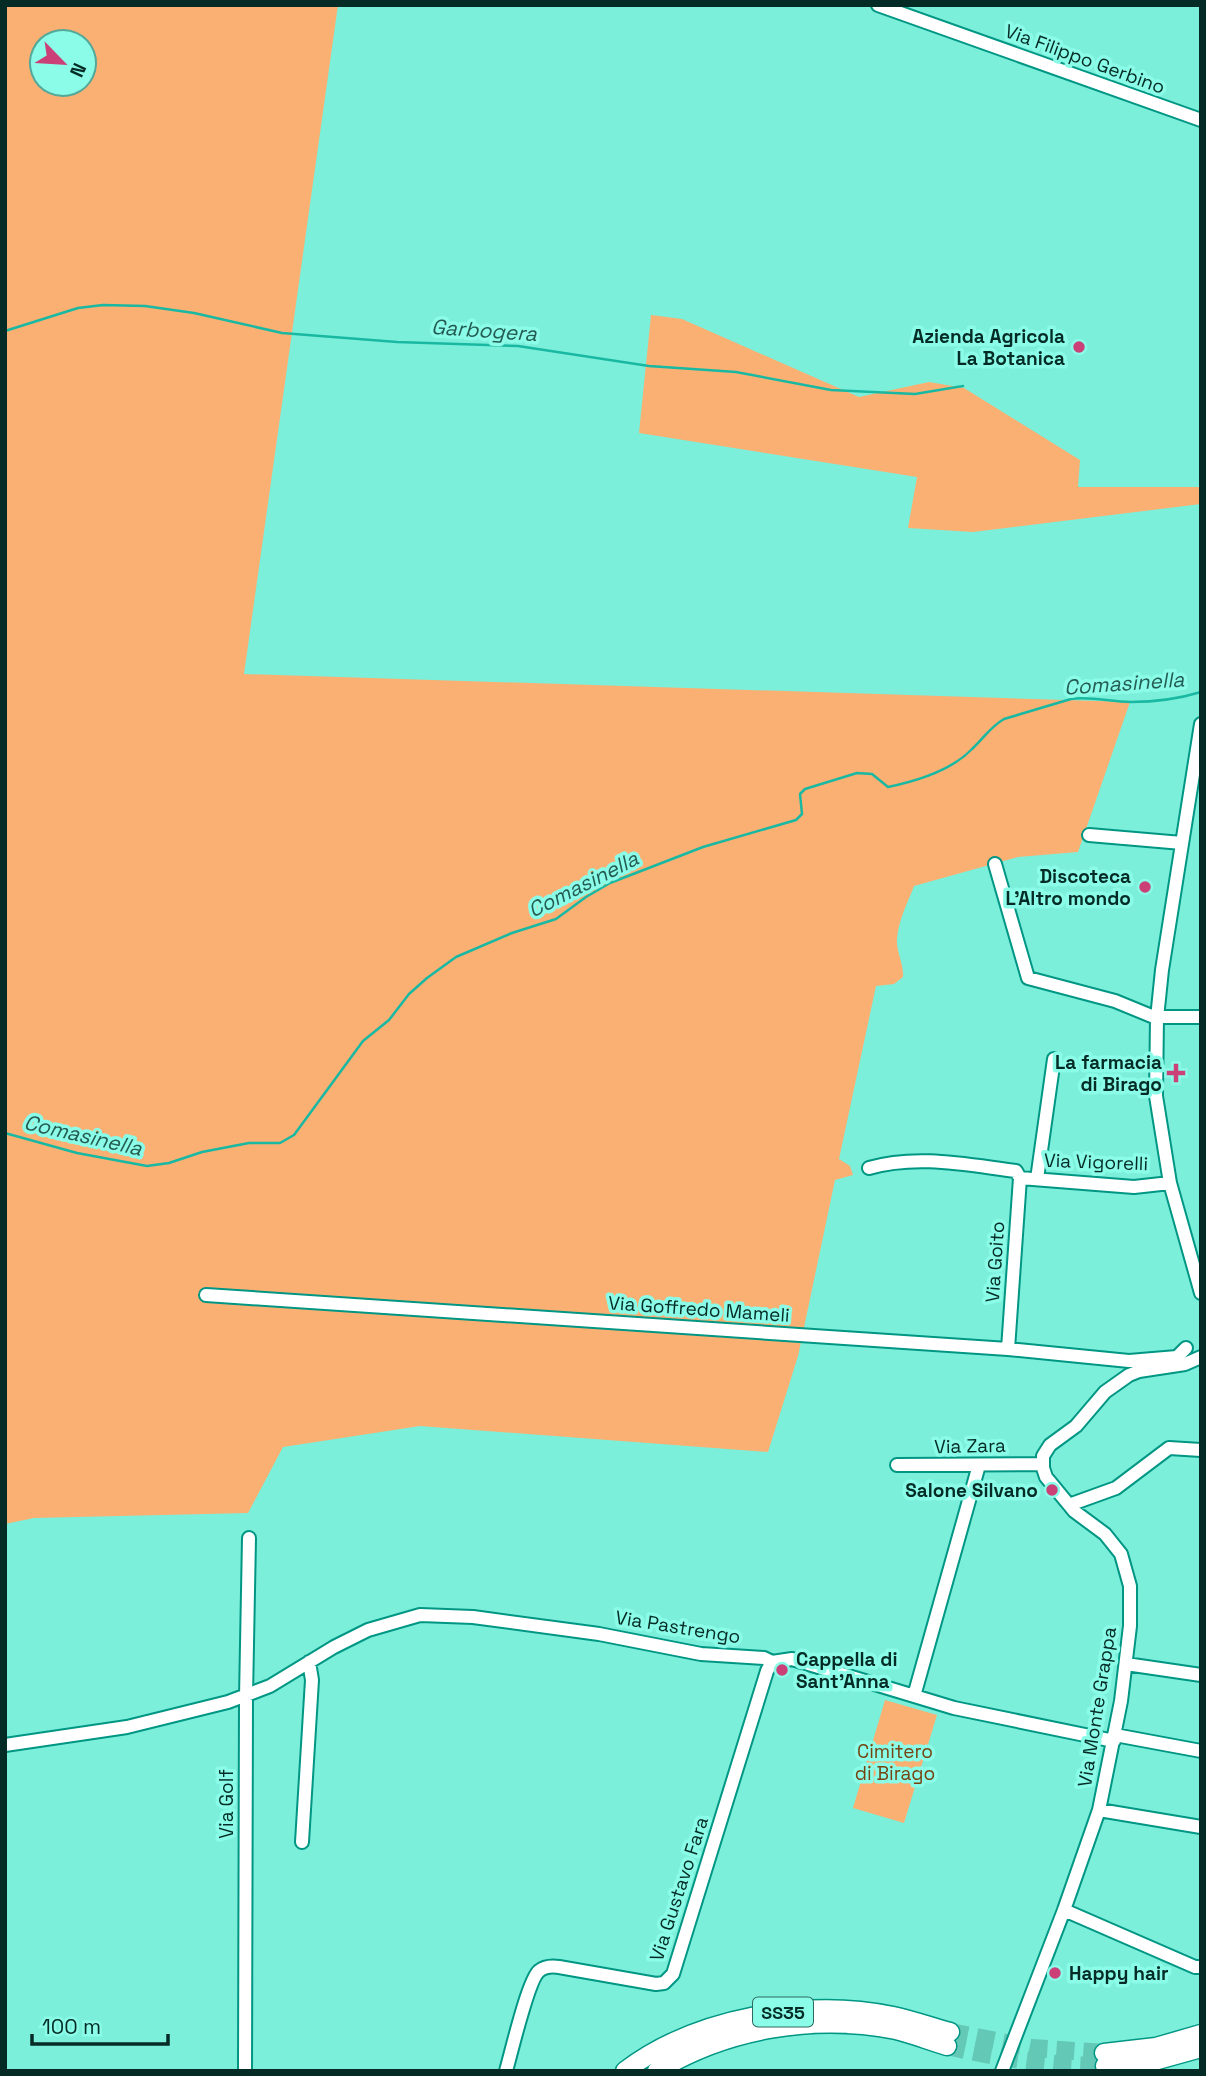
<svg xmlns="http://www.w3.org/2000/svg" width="1206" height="2076" font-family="'Space Grotesk',sans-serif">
	<rect width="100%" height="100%" fill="#7cefda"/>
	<path fill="#fab073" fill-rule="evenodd" d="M5 5H338L244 674 1130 702 1078 852 1018 857 914 886C908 902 898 921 897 939 896 951 904 964 903 977L894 984 876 986 839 1159 850 1166 853 1175 835 1180 798 1356 768 1452 420 1426 283 1447 248 1513 34 1518 5 1524ZM42 42H84V84H42Z
		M651 315 682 319 859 397 929 382 964 388 1080 460 1078 487H1201V504L973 532 908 528 917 477 639 433Z
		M885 1700 937 1715 904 1823 853 1808Z"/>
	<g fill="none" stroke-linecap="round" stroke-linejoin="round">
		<path stroke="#19b8a2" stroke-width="2.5" d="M5 331 78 308 103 305 145 306 194 313 282 333 397 342 518 346 649 366 736 372 831 390 915 394 963 386
			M5 1133 77 1153 147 1166 169 1163 202 1152 249 1143H280L294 1135 363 1041 389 1020 409 994 427 978 456 957 512 933 556 919 586 897 610 883 703 847 796 820 802 814 800 794 805 789 857 773 872 774 888 787C917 781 951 771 972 749 983 739 990 727 1004 719L1071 699C1091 696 1110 702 1131 702 1155 702 1178 699 1201 692"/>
		<path stroke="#64c8b6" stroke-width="18" stroke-dasharray="18 9" stroke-linecap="butt" d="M950 2032 1032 2048 1104 2053
			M947 2046C1000 2058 1050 2066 1105 2066"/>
		<defs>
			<path id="minor" d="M878 5 1201 120
				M1201 724 1162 970 1157 1018 1156 1096 1170 1183 1201 1293
				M1089 835 1182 843
				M995 864 1028 978 1115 1001 1154 1017H1201
				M869 1168C917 1154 967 1165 1016 1171L1020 1178
				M1020 1178 1134 1187 1170 1183
				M1037 1179 1054 1059
				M206 1295 1008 1349 1129 1361 1177 1357 1186 1348
				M1008 1349 1020 1178
				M897 1465 1042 1464
				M1069 1505 1116 1488 1169 1448 1201 1450
				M1126 1664 1201 1675
				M914 1696 979 1465
				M1115 1735 1201 1751
				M5 1745 127 1727 228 1702 270 1686 334 1647 368 1630 420 1615 473 1617 599 1634 701 1654 764 1658 772 1662 792 1659 954 1708 1114 1741
				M1099 1810 1201 1827
				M302 1842 312 1680 309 1662
				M1064 1910 1195 1967H1201
				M245 2071 246 1697 249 1538
				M506 2071C511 2054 528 1980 539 1971 545 1966 552 1966 559 1967L656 1984 664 1983 673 1974 767 1671 772 1662
				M1002 2071 1064 1910 1099 1810 1121 1701 1130 1626V1586L1121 1554 1105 1534 1074 1511 1046 1477 1043 1468V1456L1050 1445 1076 1426 1105 1392 1129 1375 1139 1371 1185 1364 1201 1357"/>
			<path id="highway" d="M1104 2053 1156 2047 1201 2034
				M1105 2066 1154 2061 1201 2048
				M625 2071C696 2017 807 1998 893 2016 912 2020 931 2027 950 2032
				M657 2071C728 2028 815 2014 896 2030 913 2034 930 2041 947 2046"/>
		</defs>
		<use href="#minor" stroke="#009684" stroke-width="16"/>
		<use href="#highway" stroke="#009684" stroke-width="21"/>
		<use href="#minor" stroke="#fff" stroke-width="12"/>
		<use href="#highway" stroke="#fff" stroke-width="18"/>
	</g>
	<g fill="#ca4077" stroke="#8afce7" stroke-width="2.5">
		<circle cx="1079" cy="347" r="7"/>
		<circle cx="1145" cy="887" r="7"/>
		<path d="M1172.5 1062.5h7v7h7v7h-7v7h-7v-7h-7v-7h7z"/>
		<circle cx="1052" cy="1490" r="7"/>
		<circle cx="782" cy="1670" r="7"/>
		<circle cx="1055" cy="1973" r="7"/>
	</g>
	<g text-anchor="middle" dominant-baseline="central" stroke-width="7" stroke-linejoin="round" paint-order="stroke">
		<rect fill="#8afce7" stroke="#2c6a5f" stroke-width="2" x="753" y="1997.5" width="60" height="29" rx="5"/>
		<g font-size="18" font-weight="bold" fill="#042b25">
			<text x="783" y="2012">SS35</text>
		</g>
		<g font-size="19" fill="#042b25" stroke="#8afce7">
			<text transform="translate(1085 59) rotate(20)">Via Filippo Gerbino</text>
			<text transform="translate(1096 1162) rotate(2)">Via Vigorelli</text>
			<text transform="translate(995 1262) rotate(-86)">Via Goito</text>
			<text transform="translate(699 1309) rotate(4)">Via Goffredo Mameli</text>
			<text transform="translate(970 1446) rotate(-1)">Via Zara</text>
			<text transform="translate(678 1627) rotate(9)">Via Pastrengo</text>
			<text transform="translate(1097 1707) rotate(-81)">Via Monte Grappa</text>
			<text transform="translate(226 1804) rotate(-90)">Via Golf</text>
			<text transform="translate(679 1889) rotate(-72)">Via Gustavo Fara</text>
		</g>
		<g font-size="19" font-weight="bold" fill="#042b25" stroke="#8afce7" text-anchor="end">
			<text x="1065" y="336">Azienda Agricola<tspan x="1065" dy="22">La Botanica</tspan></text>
			<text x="1131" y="876">Discoteca<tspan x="1131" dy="22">L'Altro mondo</tspan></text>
			<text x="1162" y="1062">La farmacia<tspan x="1162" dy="22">di Birago</tspan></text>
			<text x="1038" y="1490">Salone Silvano</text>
			<text x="796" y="1659" text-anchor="start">Cappella di<tspan x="796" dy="22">Sant'Anna</tspan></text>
			<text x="1069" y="1973" text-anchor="start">Happy hair</text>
		</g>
		<g font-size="19" fill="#764412" stroke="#8afce7">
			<text x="895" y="1751">Cimitero<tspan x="895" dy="22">di Birago</tspan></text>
		</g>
		<g font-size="21" font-style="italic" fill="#245c53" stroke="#8afce7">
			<text transform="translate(484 330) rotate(4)">Garbogera</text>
			<text transform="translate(1124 683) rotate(-4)">Comasinella</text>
			<text transform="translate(583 884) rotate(-27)">Comasinella</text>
			<text transform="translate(83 1135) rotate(13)">Comasinella</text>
		</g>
	</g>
	<rect width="1206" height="2076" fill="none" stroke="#042b25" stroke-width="14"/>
	<g transform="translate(63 63) rotate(115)"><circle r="33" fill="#8afce7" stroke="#54a899" stroke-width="2"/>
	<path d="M0-5L12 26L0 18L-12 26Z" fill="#ca4077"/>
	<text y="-10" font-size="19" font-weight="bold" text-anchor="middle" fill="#042b25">N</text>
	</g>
	<path d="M32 2034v10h136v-10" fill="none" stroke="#042b25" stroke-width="3.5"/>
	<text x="42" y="2034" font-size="21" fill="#042b25" stroke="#8afce7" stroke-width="5" paint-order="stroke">100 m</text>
</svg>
